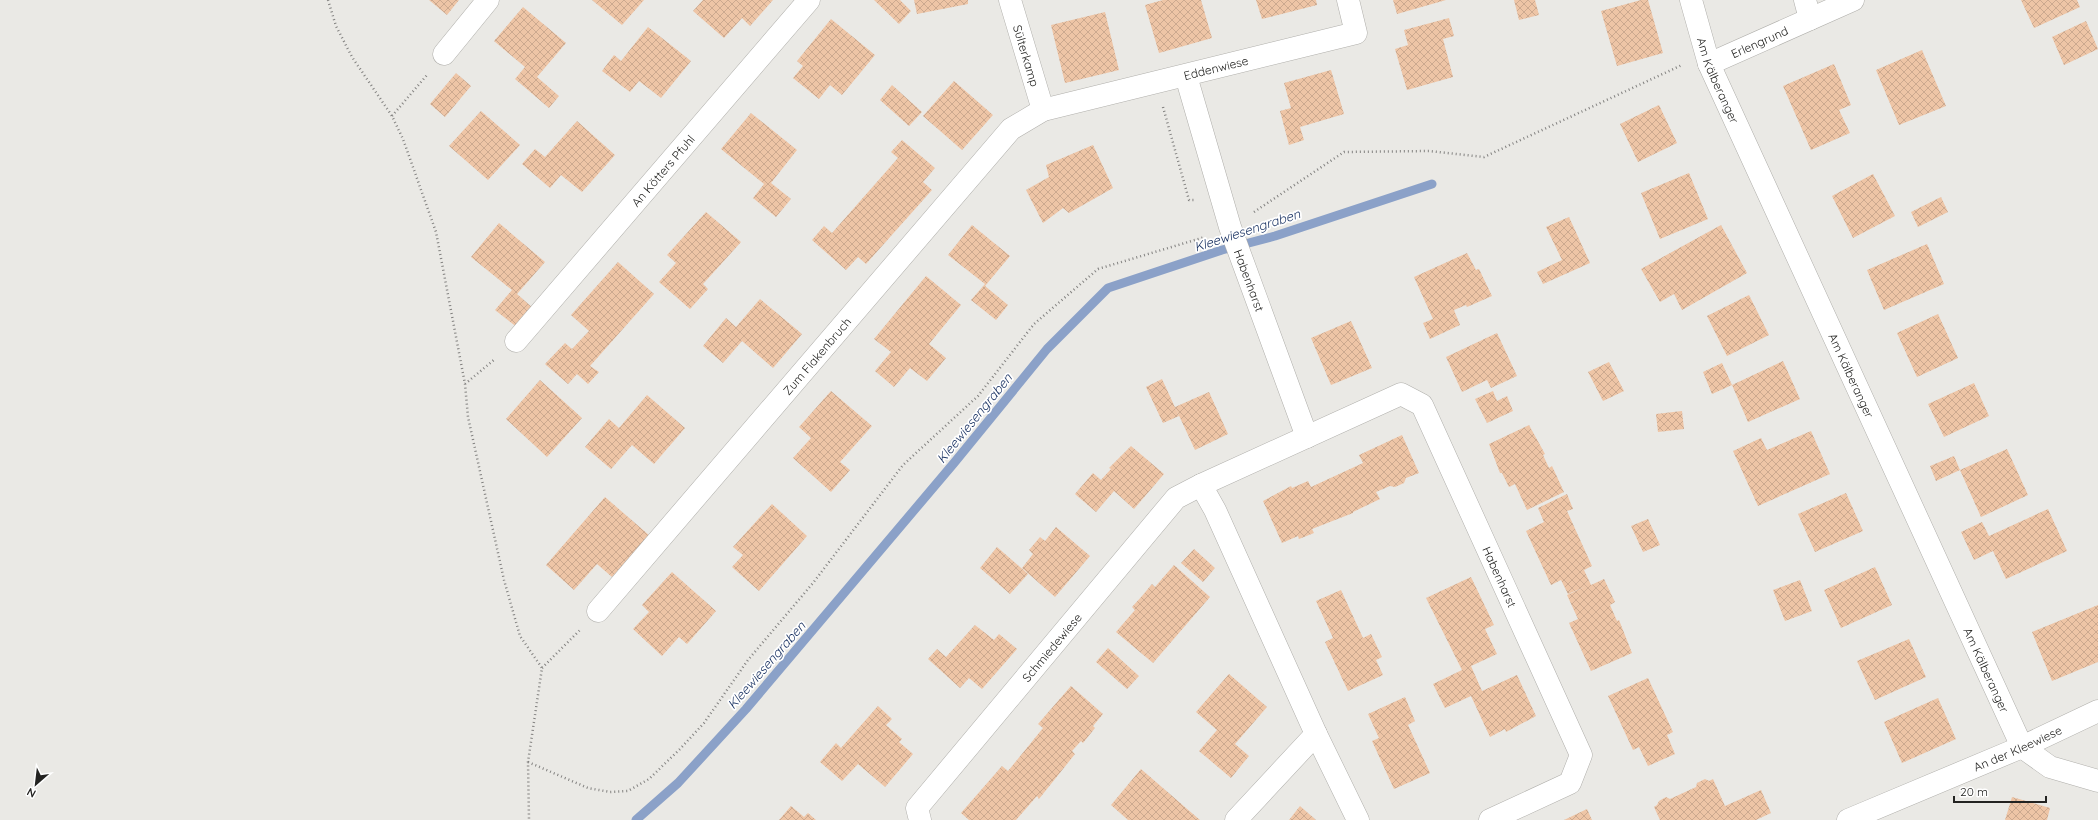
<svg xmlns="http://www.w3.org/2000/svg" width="2098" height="820" font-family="Quicksand,sans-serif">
	<defs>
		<pattern id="building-cross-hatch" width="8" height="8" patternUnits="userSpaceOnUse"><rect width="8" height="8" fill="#eec5a6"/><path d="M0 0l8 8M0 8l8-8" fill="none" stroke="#cca98f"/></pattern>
	</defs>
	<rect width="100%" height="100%" fill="#eae9e5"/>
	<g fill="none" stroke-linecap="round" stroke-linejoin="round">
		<path stroke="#8ba1c8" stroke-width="9" d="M636 820 678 783 746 709 954 463 1047 349 1108 288 1222 250 1275 236 1432 184"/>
	</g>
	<path fill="url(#building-cross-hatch)" d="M429 0H459L447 15Z
		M592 0H644L622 25Z
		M703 0H773L750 26 742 18 724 38 693 11Z
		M874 0H900L911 11 899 24Z
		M914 0H968V4L917 14Z
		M1163 0H1201L1212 38 1159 53 1145 5Z
		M1256 0H1316L1317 5 1262 19Z
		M1393 0H1446L1397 14Z
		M1514 0H1535L1539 15 1519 20Z
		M1641 0H1648L1663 53 1617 66 1601 11Z
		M2021 0H2077L2080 7 2034 28Z
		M523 7 566 43 537 77 559 96 549 108 515 79 525 67 494 41Z
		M1105 12 1119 70 1065 83 1051 25Z
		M1449 18 1454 36 1443 39 1453 77 1407 90 1395 49 1408 45 1404 30Z
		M831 19 875 55 842 95 830 85 819 99 793 78 803 66 797 61Z
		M2086 21 2098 49 2064 65 2052 37Z
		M648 27 691 61 661 98 639 81 630 92 602 71 614 55 621 61Z
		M1922 50 1946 106 1899 125 1876 70Z
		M1834 64 1851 105 1839 110 1850 133 1811 150 1783 86Z
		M1331 70 1344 114 1300 127 1304 140 1289 145 1280 111 1291 108 1284 83Z
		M456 73 471 86 445 117 430 104Z
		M954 81 993 115 962 150 923 116Z
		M892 85 922 112 909 126 880 100Z
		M1659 105 1677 143 1638 162 1620 124Z
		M481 111 520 145 488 180 449 146Z
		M751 113 797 150 771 183 791 199 776 217 753 198 764 184 721 149Z
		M577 121 615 155 582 192 561 175 550 188 522 164 535 149 545 157Z
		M902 140 935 168 923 182 932 190 866 264 858 257 846 270 812 240 824 226 832 233 898 158 891 152Z
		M1093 145 1113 188 1069 213 1063 208 1043 223 1026 190 1049 177 1046 165Z
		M1689 173 1708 219 1660 239 1641 193Z
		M1873 174 1895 216 1853 238 1832 196Z
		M1941 197 1948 212 1918 227 1911 212Z
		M706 212 741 242 703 284 708 289 690 309 659 282 676 263 667 255Z
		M1569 217 1590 263 1543 284 1537 272 1562 260 1546 227Z
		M499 223 545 262 517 294 534 309 518 328 495 310 512 290 471 257Z
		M972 225 1010 256 985 286 1008 305 996 320 971 300 985 284 948 255Z
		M1721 225 1747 273 1682 310 1674 294 1660 302 1641 269Z
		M1927 244 1944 284 1884 310 1867 270Z
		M1467 253 1476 270 1479 269 1492 296 1467 307 1466 305 1454 310 1460 325 1430 339 1423 323 1433 319 1414 277Z
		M618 262 654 294 590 366 599 372 588 384 577 374 568 384 545 364 565 343 572 349 589 331 571 315Z
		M926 276 961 305 929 344 946 358 927 381 910 368 894 387 875 371 891 352 874 339Z
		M1749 295 1769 335 1727 356 1707 316Z
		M760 299 802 334 773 368 742 341 723 363 703 346 726 318 736 327Z
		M1938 314 1958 358 1917 377 1897 333Z
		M1351 321 1372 368 1331 385 1311 338Z
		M1497 333 1517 376 1491 388 1487 380 1462 392 1446 357Z
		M1783 361 1800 399 1748 422 1732 385Z
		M1609 362 1624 391 1603 401 1588 372Z
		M1722 363 1732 385 1712 394 1703 372Z
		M1162 379 1179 416 1163 423 1146 387Z
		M540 380 582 418 547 457 506 419Z
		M1974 383 1989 416 1944 437 1928 404Z
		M831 391 872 426 840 462 850 470 831 492 793 458 811 438 799 427Z
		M1493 391 1497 401 1507 396 1513 411 1487 423 1475 399Z
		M1209 392 1228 434 1195 450 1175 407Z
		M647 395 685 428 654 464 632 445 611 469 585 447 609 419 619 428Z
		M1682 411 1684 429 1658 432 1656 414Z
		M1529 425 1545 454 1543 455 1549 468 1552 466 1564 492 1527 510 1515 484 1509 487 1502 473H1500L1489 444Z
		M1811 431 1830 474 1758 506 1733 451 1761 438 1767 450Z
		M1402 435 1419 473 1406 478 1404 483 1395 487 1390 486 1376 492 1380 499 1353 512V513L1312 529 1314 533 1299 539 1298 536 1282 543 1263 501 1291 486 1292 488 1308 481 1311 487 1363 463 1359 455Z
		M1131 446 1164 474 1134 509 1114 491 1096 512 1075 494 1093 473 1101 480 1111 469 1109 468Z
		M2007 449 2028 495 1981 517 1960 470Z
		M1954 456 1960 470 1936 481 1930 466Z
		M1846 493 1863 531 1815 552 1798 514Z
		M1567 494 1573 509 1567 511 1592 566 1584 570 1591 585 1604 579 1615 602 1610 605 1617 621 1619 620 1632 653 1591 671 1569 623 1578 619 1567 595 1587 586 1568 594 1561 580 1551 585 1526 531 1544 522 1538 508Z
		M605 497 650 536 612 577 597 564 574 590 546 565Z
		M772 504 807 536 759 591 732 567 743 555 733 547Z
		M2048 509 2067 551 2006 579 1993 551 1974 560 1961 532 1982 522 1989 536Z
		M1648 519 1660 545 1643 552 1631 526Z
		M1056 527 1090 556 1055 597 1022 568 1033 554 1029 550 1040 537 1045 541Z
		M997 547 1028 574 1010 594 980 568Z
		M1194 549 1215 568 1203 582 1181 563Z
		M1174 565 1210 597 1153 663 1116 632 1135 610 1132 607 1142 596 1152 584 1155 587Z
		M1875 567 1892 605 1841 628 1824 590Z
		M672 572 716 611 687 644 679 637 662 656 633 629 649 612 642 605Z
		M1471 577 1494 625 1485 629 1497 654 1471 666 1482 691 1517 675 1536 716 1506 732 1505 729 1490 737 1471 696 1445 708 1433 684 1462 670 1426 598Z
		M1800 580 1812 611 1785 621 1773 590Z
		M1341 590 1363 638 1371 634 1382 657 1376 660 1383 675 1348 691 1325 642 1333 638 1316 601Z
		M2098 605V662L2052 681 2032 632Z
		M975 625 994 640 999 634 1017 649 982 689 969 678 960 688 928 659 937 649 946 657Z
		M1909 639 1926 677 1875 700 1857 661Z
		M1108 648 1139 676 1127 689 1096 662Z
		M1229 674 1267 707 1235 744 1249 756 1231 778 1199 751 1217 730 1196 712Z
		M1648 678 1673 732 1667 735 1675 754 1648 766 1639 747 1633 750 1608 696Z
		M1071 686 1103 714 1093 726 1095 728 1083 743 1081 741 1072 751 1075 754 1039 799 1037 796 1016 820H969L961 813 1002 766 1008 771 1043 728 1038 724Z
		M1405 697 1415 721 1408 725 1430 773 1394 789 1372 741 1379 738 1368 714Z
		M1938 698 1956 739 1902 763 1884 722Z
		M878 706 892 719 886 725 902 739 899 742 913 754 885 787 858 764 842 781 820 762 836 743 841 748Z
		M1141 769 1186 808 1200 820H1128L1111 805Z
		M1705 779 1709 781 1713 779 1725 806 1761 790 1771 813 1756 820H1660L1654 807 1657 805 1659 801 1666 797 1670 799 1696 787 1697 783Z
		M2012 797 2050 808 2047 820H2005Z
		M791 806 804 817 808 813 816 820H779Z
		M1300 806 1316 820H1289Z
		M1587 809 1592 820H1564Z"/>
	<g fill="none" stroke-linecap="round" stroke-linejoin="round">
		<defs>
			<g id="street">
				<path id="s1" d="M1010 0 1043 110"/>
				<path id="s2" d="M1691 0 1709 64 2022 747 2050 767 2098 781"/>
				<path d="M1805 0 1810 19"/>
				<path d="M444 54 488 0"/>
				<path id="s3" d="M1709 64 1853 0"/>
				<path id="s4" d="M1186 76 1230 227 1307 437"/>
				<path id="s5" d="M516 341 809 0"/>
				<path id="s6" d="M598 611 1011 129 1043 110 1356 33 1348 0"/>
				<path id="s7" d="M920 820 917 808 1176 498 1201 485"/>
				<path d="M1236 820 1316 734"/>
				<path id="s8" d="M1358 820 1316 734 1215 510 1201 485 1401 394 1422 405 1581 755 1570 783 1490 820"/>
				<path id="s9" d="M1848 820 2022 747 2098 711"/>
			</g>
		</defs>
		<use href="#street" stroke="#b0afab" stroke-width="23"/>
		<path stroke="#838280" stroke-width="2.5" stroke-dasharray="1 3" stroke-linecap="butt" d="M328 0 336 26 352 57 392 116 403 139 436 232 465 384 468 417 504 580 520 636 542 668 528 762 529 820
			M1163 107 1189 200H1194
			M392 116 427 75
			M1254 212 1344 152 1429 151 1484 157 1682 65
			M465 384 495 359
			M542 668 580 630
			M528 762 588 788 610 792 628 791 649 779 680 749 704 723 748 660 813 583 903 465 978 396 1034 324 1098 269 1205 237"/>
		<use href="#street" stroke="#fff" stroke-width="22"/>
	</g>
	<g text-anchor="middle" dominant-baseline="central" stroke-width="3.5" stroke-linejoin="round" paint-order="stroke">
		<g font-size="12" fill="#232321" stroke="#fff">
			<text stroke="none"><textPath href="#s3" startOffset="55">Erlengrund</textPath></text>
			<text stroke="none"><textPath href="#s1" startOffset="58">Sülterkamp</textPath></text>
			<text stroke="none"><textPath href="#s6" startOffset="850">Eddenwiese</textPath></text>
			<text stroke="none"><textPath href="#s2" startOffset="85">Am Kälberanger</textPath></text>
			<text stroke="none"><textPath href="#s5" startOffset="225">An Kötters Pfuhl</textPath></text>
			<text stroke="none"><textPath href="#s4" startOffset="214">Habenharst</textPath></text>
			<text stroke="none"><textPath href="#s6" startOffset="336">Zum Flakenbruch</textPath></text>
			<text stroke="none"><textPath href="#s2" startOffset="409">Am Kälberanger</textPath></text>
			<text stroke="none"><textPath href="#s8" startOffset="802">Habenharst</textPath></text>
			<text stroke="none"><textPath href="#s7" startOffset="222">Schmiedewiese</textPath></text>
			<text stroke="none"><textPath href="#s2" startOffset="733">Am Kälberanger</textPath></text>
			<text stroke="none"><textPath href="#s9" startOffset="184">An der Kleewiese</textPath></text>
		</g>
		<g font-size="13" font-style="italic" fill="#152e5f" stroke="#fff">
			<text transform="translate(1247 230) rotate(-18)">Kleewiesengraben</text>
			<text transform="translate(974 418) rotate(-51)">Kleewiesengraben</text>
			<text transform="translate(766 665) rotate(-49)">Kleewiesengraben</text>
		</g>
	</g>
	<g transform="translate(36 784) rotate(208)" stroke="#ffffff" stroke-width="3" paint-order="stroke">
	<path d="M0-3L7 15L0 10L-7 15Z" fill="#232321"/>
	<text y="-6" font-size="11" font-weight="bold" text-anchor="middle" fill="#232321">N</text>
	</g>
	<path d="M1954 796v6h92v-6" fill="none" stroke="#232321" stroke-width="2"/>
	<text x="1960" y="796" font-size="12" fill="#232321" stroke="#ffffff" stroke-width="3" paint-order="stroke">20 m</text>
</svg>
